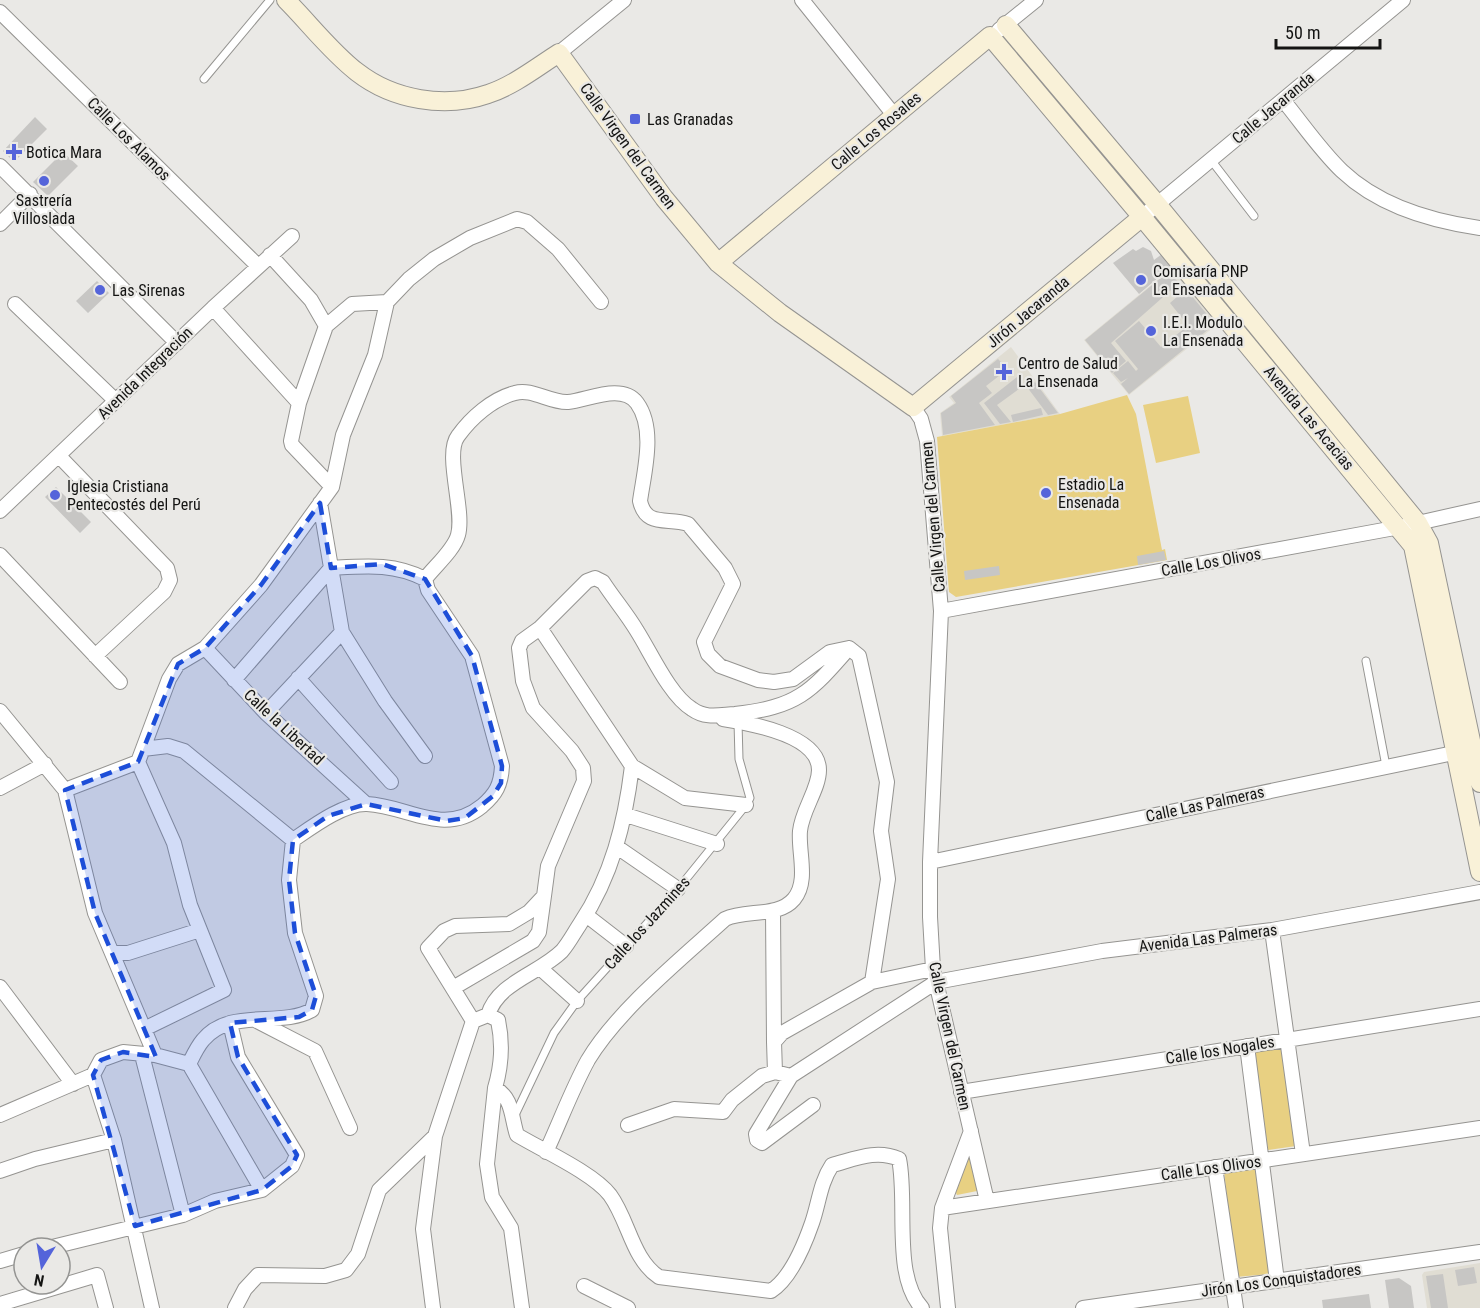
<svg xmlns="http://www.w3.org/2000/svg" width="1480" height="1308" font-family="'Roboto Condensed',sans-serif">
	<rect width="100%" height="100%" fill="#eae9e6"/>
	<path fill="#e0ddd3" d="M1173 267 1219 323 1129 395 1084 340Z
		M1011 347 1060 414 942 436 940 413 954 403 949 397Z
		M1480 1263V1308H1427L1422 1275 1424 1272Z"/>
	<path fill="#e8d082" d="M1127 395 1136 414 1162 550 1165 549 1167 560 956 597 949 592 937 437 1060 414Z
		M1188 396 1200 453 1156 463 1143 405Z
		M1282 1047 1296 1146 1268 1150 1254 1050Z
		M969 1154 978 1181 977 1191 957 1195 955 1191Z
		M1257 1167 1269 1274 1236 1277 1224 1171Z"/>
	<path fill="#c7c6c4" d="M35 117 47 129 14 162 3 151Z
		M63 152 78 166 48 196 33 182Z
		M1143 247 1151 251 1154 260 1162 254 1172 266 1139 294 1113 263 1133 249 1136 251Z
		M1173 268 1178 275 1174 277 1179 283 1111 343 1126 361 1112 373 1085 340Z
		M97 281 109 293 88 313 76 301Z
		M1186 289 1215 324 1129 394 1121 384 1128 378 1121 382 1113 373 1128 361 1136 371 1138 369 1115 341 1139 321 1161 347 1185 328 1186 330 1190 328 1170 303Z
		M998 359 1008 369 986 386 992 393 979 403 995 425 943 435 941 413 956 403 951 396Z
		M1017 377 1023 386 997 405 1011 422 1000 424 984 403Z
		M1035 382 1058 413 1048 415 1027 387Z
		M1041 408 1043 415 1013 422 1011 415Z
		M56 487 91 522 80 533 45 497Z
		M1164 551 1166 560 1138 565 1137 556Z
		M999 566 1000 575 965 580 964 571Z
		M1474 1267 1477 1283 1458 1286 1455 1270Z
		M1443 1274 1448 1308H1431L1426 1276Z
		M1399 1278 1411 1286 1414 1308H1389L1385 1280Z
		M1369 1294 1371 1308H1323L1322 1300Z"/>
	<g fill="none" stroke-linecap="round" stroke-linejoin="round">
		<defs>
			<path id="lane" d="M204 79 270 0
				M1211 160 1254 216
				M1366 661 1386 766
				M515 1115 554 1033 577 1001 678 889 746 805 750 798 739 759 738 722"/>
			<path id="street" d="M802 0 894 115
				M0 12 258 266
				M999 30 1036 0
				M559 53 624 0
				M1283 100C1302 123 1320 150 1342 171 1379 206 1430 221 1480 228
				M0 166 177 343
				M1142 217 1403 0
				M0 224 30 194
				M270 255 311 300 326 326 299 403 291 441 292 445 332 487
				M15 304 116 401
				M213 308 299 403
				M326 326 352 304 387 302
				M913 407 921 419 927 441 941 611 930 862V917L933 969 987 1201
				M59 456 167 568 170 580 164 592 95 656
				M320 503 342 632 385 701 425 756
				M0 511 213 308 292 236
				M0 555 120 682
				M941 611 1400 527 1480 509
				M205 648 266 713 366 804
				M298 678 391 782
				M234 680 331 568C366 566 394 563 425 579
				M0 711 65 790 95 913 155 1055
				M266 713 342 632
				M143 749 168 746 184 751 293 840
				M138 762 174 843 190 905 224 990 144 1029
				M632 766 685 798 746 805
				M0 788 45 764
				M65 790 138 762 169 679 178 664 205 648 261 585 332 487 343 435 375 355 387 302 409 279 434 259 470 238 517 219 527 222 558 249 601 302
				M626 815 717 844
				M617 847 678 889
				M930 862 1463 751
				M773 911 774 1042
				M586 915 626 946
				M1272 930 1303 1154
				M112 953H128L200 930
				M540 968 577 1001
				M0 987 73 1084
				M453 988 533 941 539 932 544 896
				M488 1015C498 982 539 974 562 951 569 943 574 933 580 924 612 876 625 823 632 766L540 628
				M255 1020 315 1051 350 1128
				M473 1021 428 948 444 931 455 926 509 924 529 912 544 896 548 866 584 781 583 768 572 751 533 708 523 681 519 648 522 641 540 628 587 581 595 578 603 582C614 599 627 614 637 631 651 653 670 696 692 709 706 719 719 715 735 714 797 707 810 693 849 648
				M1247 1046 1277 1281
				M142 1055 183 1215
				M189 1064 262 1190
				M775 1072 791 1076 936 982 1102 951 1272 930 1480 892
				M791 1076 756 1134 757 1140 762 1143 813 1105
				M495 1088 487 1164 492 1197 511 1228 522 1308
				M961 1092 1480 1009
				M0 1115 93 1075
				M628 1125 674 1109 723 1112 732 1100 762 1076 775 1072 774 1042 782 1033 872 982 933 969
				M546 1152C560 1122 572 1089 588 1060 618 1010 681 959 725 919 746 909 778 918 794 899 809 881 798 852 800 831 802 810 819 789 819 770 819 735 748 723 723 719
				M1215 1167 1236 1308
				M0 1171 35 1159 114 1140
				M942 1208 1480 1128
				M48 1248 183 1215 215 1201 262 1190 292 1166 297 1155 238 1057 230 1023
				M0 1261 24 1254
				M584 1286 628 1308
				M0 1304 97 1275 106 1308
				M152 1308 114 1140 93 1075 101 1060 123 1052 155 1055 189 1064C193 1056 197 1047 203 1040 230 1007 280 1028 312 1010L316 996 295 933 289 880 293 840C312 827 344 803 367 804 408 806 444 837 482 806 496 794 501 785 502 766L472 656 428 590 425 579C435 566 454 550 458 535 465 511 444 454 458 436 471 418 492 399 515 393 532 388 550 403 568 402 588 400 622 383 637 403 656 429 644 472 640 501 646 528 668 517 688 524L725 568 733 584 704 642 708 654 720 666 758 680 774 682 793 679 830 652 849 648 859 656 887 782 881 831 888 879 872 982
				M235 1308 245 1289 258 1275 325 1276 346 1270 358 1254 379 1190 435 1136 473 1021 488 1015 498 1020C503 1044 502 1064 495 1088 513 1098 511 1117 517 1135 542 1150 593 1173 610 1195 629 1221 632 1259 659 1277L771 1291C791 1278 804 1246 812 1223 819 1203 820 1183 832 1165 855 1159 876 1149 899 1159 908 1202 892 1276 922 1308
				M433 1308 423 1229 435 1136
				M948 1308 940 1228 942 1208 971 1131
				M1083 1308 1480 1252"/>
			<path id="secondary" d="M286 0C309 23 331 52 357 72 393 100 445 109 488 94 513 86 537 67 559 53L664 198 718 263 780 313 913 407 1142 217
				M1006 25 1157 204 1418 523 1429 543 1480 783
				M718 263 990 36 1142 217 1413 546 1480 872"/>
		</defs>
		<use href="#lane" stroke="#959491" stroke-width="9"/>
		<use href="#street" stroke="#959491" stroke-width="16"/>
		<use href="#secondary" stroke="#959491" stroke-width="20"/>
		<use href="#lane" stroke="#fff" stroke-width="7"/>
		<use href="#street" stroke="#fff" stroke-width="14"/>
		<use href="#secondary" stroke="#f9f1d8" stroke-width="18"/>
	</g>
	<path fill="#1d4ed8" fill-opacity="0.2" stroke="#1d4ed8" stroke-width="4.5" stroke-dasharray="12 8" stroke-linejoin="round" d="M320 503 331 568 382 564 425 579 472 656 502 766 501 783 493 796 465 818 447 821 366 804 328 816 293 840 289 880 295 933 316 996 312 1010 299 1017 230 1023 238 1057 297 1155 292 1166 262 1190 135 1226 93 1075 101 1060 123 1052 156 1057 95 913 65 790 138 762 178 664 205 648 261 585Z"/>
	<g fill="#5464da" stroke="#eae9e6" stroke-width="2">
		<rect x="629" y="113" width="12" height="12" rx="3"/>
		<path d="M11 143h6v6h6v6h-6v6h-6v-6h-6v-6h6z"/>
		<circle cx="44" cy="181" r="6"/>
		<circle cx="1141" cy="280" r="6"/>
		<circle cx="100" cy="290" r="6"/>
		<circle cx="1151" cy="331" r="6"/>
		<path d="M1001 363h6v6h6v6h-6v6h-6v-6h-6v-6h6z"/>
		<circle cx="1046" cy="493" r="6"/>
		<circle cx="55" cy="495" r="6"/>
	</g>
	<g text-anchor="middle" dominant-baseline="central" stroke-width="4.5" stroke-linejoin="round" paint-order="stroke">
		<g font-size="16" fill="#141413" stroke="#eae9e6">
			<text transform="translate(1273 108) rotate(-40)">Calle Jacaranda</text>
			<text transform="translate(876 131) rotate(-40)">Calle Los Rosales</text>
			<text transform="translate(129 139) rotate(45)">Calle Los Alamos</text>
			<text transform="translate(628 146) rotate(54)">Calle Virgen del Carmen</text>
			<text transform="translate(1028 312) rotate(-40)">Jirón Jacaranda</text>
			<text transform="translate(145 373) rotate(-44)">Avenida Integración</text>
			<text transform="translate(1309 418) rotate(50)">Avenida Las Acacias</text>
			<text transform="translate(933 517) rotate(-95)">Calle Virgen del Carmen</text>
			<text transform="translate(1211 562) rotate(-10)">Calle Los Olivos</text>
			<text transform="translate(284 727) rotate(43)">Calle la Libertad</text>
			<text transform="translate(1205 804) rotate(-12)">Calle Las Palmeras</text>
			<text transform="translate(647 923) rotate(-48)">Calle los Jazmines</text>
			<text transform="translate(1208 938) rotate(-7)">Avenida Las Palmeras</text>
			<text transform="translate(950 1036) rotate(78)">Calle Virgen del Carmen</text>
			<text transform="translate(1220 1050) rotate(-9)">Calle los Nogales</text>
			<text transform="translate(1211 1168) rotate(-8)">Calle Los Olivos</text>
			<text transform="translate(1281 1280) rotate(-8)">Jirón Los Conquistadores</text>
		</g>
		<g font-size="16" fill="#141413" stroke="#eae9e6" text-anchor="start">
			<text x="647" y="119">Las Granadas</text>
			<text x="26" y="152">Botica Mara</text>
			<text x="44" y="200" text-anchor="middle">Sastrería<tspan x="44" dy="18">Villoslada</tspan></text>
			<text x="1153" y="271">Comisaría PNP<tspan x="1153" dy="18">La Ensenada</tspan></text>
			<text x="112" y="290">Las Sirenas</text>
			<text x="1163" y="322">I.E.I. Modulo<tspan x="1163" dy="18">La Ensenada</tspan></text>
			<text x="1018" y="363">Centro de Salud<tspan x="1018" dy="18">La Ensenada</tspan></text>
			<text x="1058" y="484">Estadio La<tspan x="1058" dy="18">Ensenada</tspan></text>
			<text x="67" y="486">Iglesia Cristiana<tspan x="67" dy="18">Pentecostés del Perú</tspan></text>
		</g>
	</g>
	<g transform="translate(42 1266) rotate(191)"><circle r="28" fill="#eae9e6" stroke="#949492" stroke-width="1.5"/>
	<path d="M0-4.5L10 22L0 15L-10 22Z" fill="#5464da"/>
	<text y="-9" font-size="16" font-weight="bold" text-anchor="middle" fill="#141413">N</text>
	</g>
	<path d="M1276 39v9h104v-9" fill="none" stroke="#141413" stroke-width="3"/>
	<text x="1285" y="39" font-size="18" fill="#141413" stroke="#eae9e6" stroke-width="4.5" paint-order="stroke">50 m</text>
</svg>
